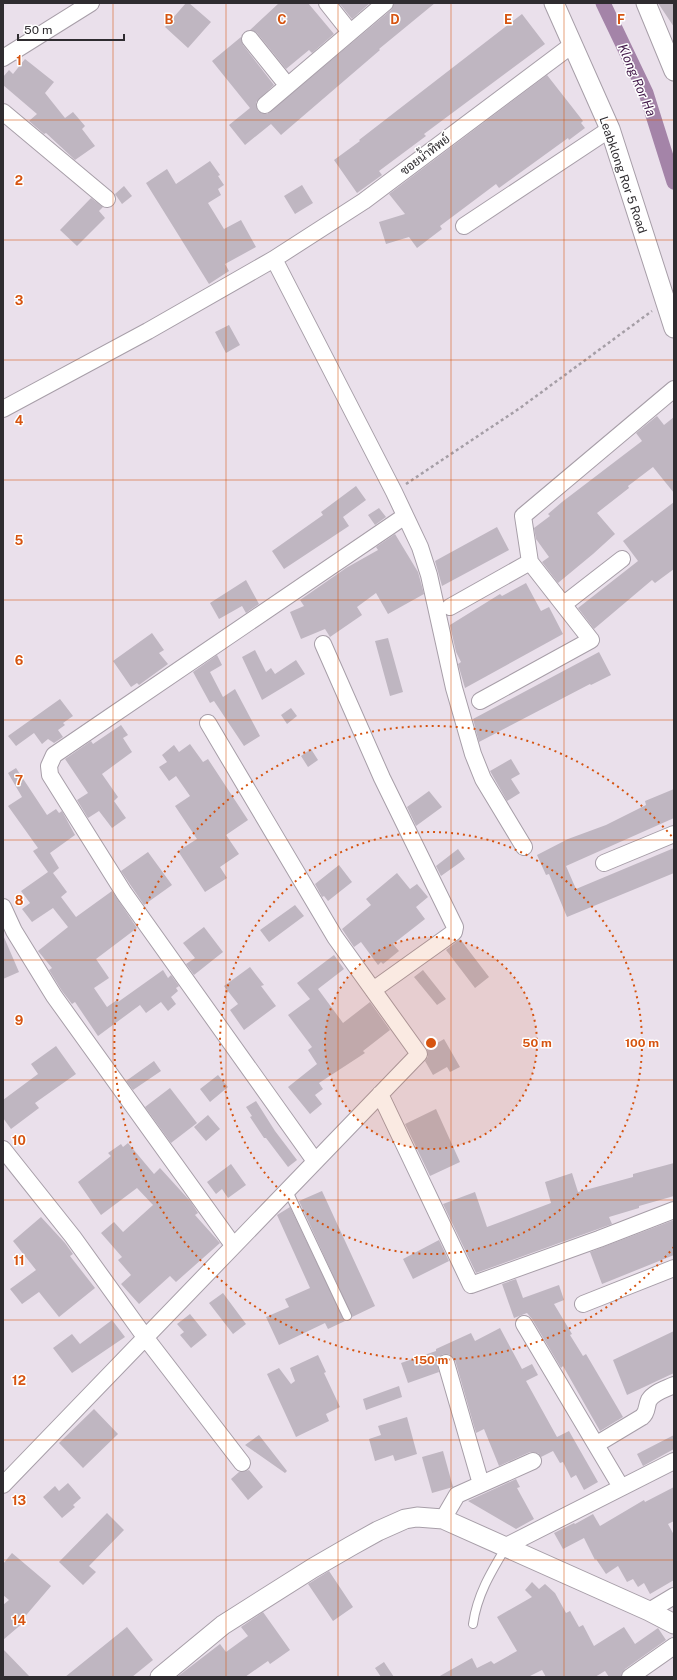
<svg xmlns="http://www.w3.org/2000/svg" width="677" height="1680" font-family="'Public Sans',Sarabun,sans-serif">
	<rect width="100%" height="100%" fill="#eae0eb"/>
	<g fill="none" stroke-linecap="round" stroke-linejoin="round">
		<path stroke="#a484a8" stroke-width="15" d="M603 3 646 93 674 182"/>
	</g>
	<path fill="#bfb6c1" d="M186 3H189L211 22 188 48 165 27Z
		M279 3H308L334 34 312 53 309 50 286 69 257 33 250 30Z
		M339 3H370L352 19Z
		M394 3H435L379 49 380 50 281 135 271 124 245 145 229 125 250 108 212 61 241 37 243 45 274 85 256 102 258 111 267 114 391 10Z
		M658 3H674V27Z
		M522 14 545 44 424 134 426 136 379 171 382 175 357 193 334 160 360 141 359 140Z
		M25 59 54 82 45 93 65 118 73 112 85 126 82 129 95 146 75 160 46 133 44 134 29 121 37 114 3 85V77L9 70 13 74Z
		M547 75 583 121 581 123 585 128 569 140 568 138 499 188 496 184 440 226 442 229 417 248 409 237 386 244 379 222 405 214 389 194Z
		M210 161 220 175 218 176 224 185 218 189 221 195 208 203 224 229 241 220 256 247 225 264 229 271 209 284 146 183 167 169 176 184Z
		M302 185 313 203 295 214 284 196Z
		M124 186 132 196 122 204 115 194Z
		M91 198 103 207 99 211 105 218 77 246 60 230Z
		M229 325 240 345 226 353 215 332Z
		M657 416 664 425 674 417V493L653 467 628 486 629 488 597 513 615 534 593 554 558 583 542 562 549 557 536 539 534 528 550 516 548 514 562 502 642 441 636 433Z
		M356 486 366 500 343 517 349 526 284 569 272 551 323 515 321 512Z
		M674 502V569L655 583 652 580 594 629 578 608 638 561 623 541Z
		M379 508 386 517 375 525 368 515Z
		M497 527 509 550 442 586 435 561Z
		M395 534 418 572 424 594 388 614 376 593 357 607 362 615 330 637 325 629 301 639 290 612 304 606 300 600 346 568 378 550 376 547Z
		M246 580 259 604 246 613 242 606 219 619 210 603Z
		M526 583 541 611 549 607 563 634 465 688 458 664 461 662 456 652 450 625 500 594 502 596Z
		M152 633 164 650 159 653 168 664 139 685 137 683 131 687 113 661Z
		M388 638 403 692 390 696 375 641Z
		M255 650 266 672 271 668 275 674 296 660 305 674 262 700 242 657Z
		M599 652 611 675 591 685 590 684 479 742 473 719Z
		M217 655 222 665 210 672 223 697 235 689 260 736 244 746 214 701 210 703 193 672Z
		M60 699 73 716 63 723 65 725 58 730 63 737 54 743 48 739 42 744 34 733 16 746 8 736Z
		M291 708 297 716 287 724 281 715Z
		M121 725 128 735 123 738 132 752 102 774 118 797 114 801 126 818 112 828 99 811 88 818 77 800 88 793 65 759 91 741 93 744Z
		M190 744 203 762 208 759 248 820 226 835 239 854 220 867 227 878 205 892 178 851 197 839 175 806 190 796 176 776 169 781 159 767 167 762 162 755 174 745 179 752Z
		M311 749 318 760 308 767 301 756Z
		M511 759 520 774 511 779 520 793 507 801 490 771Z
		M16 768 47 815 56 809 59 813 62 811 75 835 50 853 59 868 53 873 67 892 61 897 76 917 112 891 137 928 96 959 109 978 94 988 107 1007 117 1000 118 1002 163 970 168 978 171 975 179 986 176 988 178 991 171 997 176 1004 168 1011 161 1002 146 1013 140 1005 98 1036 75 1002 72 1004 62 991 49 970 52 968 38 951 68 927 53 908 32 922 22 909 30 903 21 891 48 872 33 851 38 848 8 806 22 797 8 773Z
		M674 789V818L566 866 576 889 674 848V873L567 917 549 874 546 875 537 855 568 839 606 825 646 805 645 801Z
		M429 791 442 807 416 826 407 807Z
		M458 849 465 859 441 876 436 866Z
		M148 852 172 885 144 905 121 871Z
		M339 865 352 882 328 901 324 896 322 897 315 884Z
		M397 873 410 889 417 884 428 897 416 907 425 919 393 944 399 951 383 964 381 962 378 965 361 942 354 947 342 929 371 905 366 899Z
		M295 905 304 916 269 942 260 930Z
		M204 927 223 952 194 975 186 964 195 958 183 943Z
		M3 935 19 972 3 979Z
		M460 939 489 977 475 988 446 950Z
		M334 955 344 969 318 989 343 1023 370 1002 390 1030 363 1051 365 1053 319 1083 323 1089 315 1095 322 1104 310 1114 288 1087 317 1064 308 1050 312 1047 288 1015 310 999 297 983Z
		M250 967 264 985 261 986 276 1006 244 1030 230 1010 238 1004 224 986Z
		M423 970 446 999 437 1005 414 977Z
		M444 1039 460 1067 450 1072 447 1067 433 1075 425 1061 428 1057 427 1049Z
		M56 1046 76 1074 35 1103 39 1108 11 1129 3 1118V1100L38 1074 31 1064Z
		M154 1061 161 1071 133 1090 126 1081Z
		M218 1075 228 1087 210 1102 200 1089Z
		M170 1088 197 1123 171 1143 145 1107Z
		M256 1101 275 1131 297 1160 288 1167 266 1138H264L250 1117 252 1116 246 1107Z
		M436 1109 460 1162 430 1176 405 1124Z
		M208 1115 220 1129 206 1141 194 1127Z
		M128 1143 154 1174 160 1168 191 1202 198 1213 195 1215 220 1243 176 1282 170 1276 139 1304 121 1284 131 1275 118 1260 122 1257 101 1233 114 1222 123 1232 153 1205 137 1188 101 1215 78 1182 111 1156 108 1153 121 1144 123 1147Z
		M674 1163V1196L639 1206V1208L609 1217 612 1224 476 1273 443 1204 475 1192 487 1227 551 1203 545 1182 572 1173 578 1192 633 1177V1174Z
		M231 1164 246 1185 228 1198 222 1189 216 1194 207 1182Z
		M322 1191 375 1306 352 1317 299 1201Z
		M290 1207 345 1321 328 1329 325 1323 279 1345 266 1317 289 1307 285 1299 310 1288 277 1215Z
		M41 1217 65 1243 73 1254 70 1256 95 1288 59 1317 39 1292 22 1304 10 1289 36 1270 13 1241Z
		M674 1220V1255L602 1284 590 1252Z
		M439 1240 449 1261 413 1279 403 1259Z
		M516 1279 523 1298 559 1285 564 1300 554 1304 572 1334 570 1335 583 1356 586 1354 623 1417 600 1431 563 1366 561 1368 532 1319 527 1313 514 1318 502 1284Z
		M223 1293 246 1324 233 1334 209 1303Z
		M190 1314 207 1335 191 1348 180 1335 184 1332 177 1324Z
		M112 1320 125 1337 72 1373 53 1348 72 1334 80 1344Z
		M500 1328 522 1369 532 1364 538 1375 526 1381 557 1437 569 1431 598 1482 584 1490 576 1475 571 1478 563 1462 560 1463 553 1451 541 1457 538 1453 530 1452 499 1466 484 1429 476 1433 455 1360 449 1354H443L437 1360 439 1372 408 1383 401 1363 436 1351V1349L471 1333 475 1341Z
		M674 1331V1373L627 1395 613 1360Z
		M318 1355 326 1372 324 1373 340 1407 326 1414 329 1421 296 1437 267 1374 279 1368 291 1384 295 1381 290 1368Z
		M399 1386 402 1397 366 1410 363 1399Z
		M94 1409 118 1434 83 1468 59 1443Z
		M407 1417 417 1454 395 1461 393 1455 375 1461 369 1439 381 1435 378 1426Z
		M259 1435 287 1471 285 1473 245 1445Z
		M674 1435V1449L643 1466 637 1454Z
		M443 1451 453 1487 432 1493 422 1457Z
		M249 1470 263 1487 248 1500 231 1479 239 1472H244Z
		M516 1479 520 1487 517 1488 534 1519 516 1529 468 1501Z
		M68 1483 81 1498 73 1505 75 1507 62 1518 43 1497 55 1486 59 1491Z
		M674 1487V1521L668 1524 674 1535V1580L650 1594 644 1583 638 1587 633 1579 627 1582 618 1566 606 1574 596 1559 595 1560 584 1538 563 1549 554 1533 574 1523 575 1524 593 1514 600 1526 644 1500 645 1502Z
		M107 1513 124 1530 89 1566 96 1572 83 1585 59 1562Z
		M12 1553 51 1586 22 1620 24 1622 3 1640V1605L9 1600 3 1595V1564Z
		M329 1571 353 1607 333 1621 308 1584Z
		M532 1582 539 1589 545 1584 555 1593 566 1613 570 1611 579 1627 583 1625 594 1646 624 1627 635 1644 658 1628 666 1640 625 1669 621 1677H609L605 1671 595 1677H546L542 1670 528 1677H438L472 1658 477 1668 491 1661 494 1664 517 1651 497 1617 532 1597 525 1590Z
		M263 1612 290 1650 270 1664 268 1661 245 1677H177L220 1644 226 1652 248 1636 241 1627Z
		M127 1627 153 1660 132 1677H65Z
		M3 1649 30 1677H3Z
		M384 1662 394 1677H381L375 1668Z"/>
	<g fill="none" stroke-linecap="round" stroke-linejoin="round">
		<defs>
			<path id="service" d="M287 1189 347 1316
				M473 1624C477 1595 491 1572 506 1547"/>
			<path id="minor" d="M327 3 350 32
				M250 39 287 85
				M3 58 91 3
				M265 105 385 3
				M3 112 107 199
				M464 226 610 129
				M274 259 394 492 420 547 429 575 454 688 473 754 483 779 524 847
				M3 409 148 331 274 259 364 201 572 45
				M564 604 622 559
				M450 607 530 562
				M323 644 382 778 455 927 454 932 450 935 373 990
				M480 701 591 640 530 562 523 516 674 389
				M604 863 674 834
				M3 907 14 931 54 996 233 1245
				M380 1094 471 1285 599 1239 674 1210
				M3 1149 73 1237 145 1337 242 1463
				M315 1161 124 893 50 775 49 766 54 755 405 516
				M583 1304 674 1268
				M524 1324 621 1487
				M446 1363 481 1484
				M597 1444 642 1417C648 1412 646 1406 649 1400 654 1392 666 1389 674 1385
				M3 1485 419 1054 335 937 208 723
				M443 1519 457 1495 533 1461
				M506 1546 674 1461
				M649 1611 674 1596
				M630 1677 674 1646"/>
			<path id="tertiary" d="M554 3 610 129 674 328
				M646 3 674 71
				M160 1677 223 1625 313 1568 351 1546 378 1531 405 1519 417 1517 443 1519 649 1611 674 1624"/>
		</defs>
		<use href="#service" stroke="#a79ea8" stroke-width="10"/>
		<use href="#minor" stroke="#a79ea8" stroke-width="18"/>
		<use href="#tertiary" stroke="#a79ea8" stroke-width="21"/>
		<path stroke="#a59ea6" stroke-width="2.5" stroke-dasharray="3 3" stroke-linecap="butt" d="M406 484 520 408 652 311"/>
		<use href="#service" stroke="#fff" stroke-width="8"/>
		<use href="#minor" stroke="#fff" stroke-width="16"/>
		<use href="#tertiary" stroke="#fff" stroke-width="19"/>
	</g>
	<path fill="none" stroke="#d65410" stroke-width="1" stroke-opacity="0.55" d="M113 3V1677M226 3V1677M338 3V1677M451 3V1677M564 3V1677M3 120H674M3 240H674M3 360H674M3 480H674M3 600H674M3 720H674M3 840H674M3 960H674M3 1080H674M3 1200H674M3 1320H674M3 1440H674M3 1560H674"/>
	<circle cx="431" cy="1043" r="106" fill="#d65410" fill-opacity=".12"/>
	<g fill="none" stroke="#d65410" stroke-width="2" stroke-dasharray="2 4">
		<circle cx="431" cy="1043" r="106"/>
		<circle cx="431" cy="1043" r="211"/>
		<path d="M674 1247A317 317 0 1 1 674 839"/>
	</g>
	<g text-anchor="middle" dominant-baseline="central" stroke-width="3" stroke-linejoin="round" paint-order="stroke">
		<g font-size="12" fill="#2f2c30" stroke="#fff">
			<text transform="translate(425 155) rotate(-37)">ซอยน้ำทิพย์</text>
			<text transform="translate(623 175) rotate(71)">Leabklong Ror 5 Road</text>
		</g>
		<g font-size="13" font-style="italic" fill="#411848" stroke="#fff">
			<text transform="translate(637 80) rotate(67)">Klong Ror Ha</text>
		</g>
	</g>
	<g font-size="13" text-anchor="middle" font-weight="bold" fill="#d65410" stroke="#fff" stroke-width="3" stroke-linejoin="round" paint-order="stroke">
		<text x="169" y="24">B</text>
		<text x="282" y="24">C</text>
		<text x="395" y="24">D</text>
		<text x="508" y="24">E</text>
		<text x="621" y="24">F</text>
		<text x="19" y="65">1</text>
		<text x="19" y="185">2</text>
		<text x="19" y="305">3</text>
		<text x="19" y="425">4</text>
		<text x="19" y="545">5</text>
		<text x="19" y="665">6</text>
		<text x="19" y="785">7</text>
		<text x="19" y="905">8</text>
		<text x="19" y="1025">9</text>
		<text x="19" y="1145">10</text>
		<text x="19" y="1265">11</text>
		<text x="19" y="1385">12</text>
		<text x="19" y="1505">13</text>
		<text x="19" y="1625">14</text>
	</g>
	<circle cx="431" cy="1043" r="6" fill="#d65410" stroke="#fff" stroke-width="2"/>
	<g font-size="12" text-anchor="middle" font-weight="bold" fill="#d65410" stroke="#fff" stroke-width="3" stroke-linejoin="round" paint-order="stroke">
		<text x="537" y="1047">50 m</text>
		<text x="642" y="1047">100 m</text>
		<text x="431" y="1364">150 m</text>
	</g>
	<rect width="677" height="1680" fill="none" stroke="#2f2c30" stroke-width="8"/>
	<path d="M18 34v6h106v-6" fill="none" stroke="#2f2c30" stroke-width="2"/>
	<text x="24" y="34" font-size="12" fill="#2f2c30" stroke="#ffffff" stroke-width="3" paint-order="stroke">50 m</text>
</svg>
